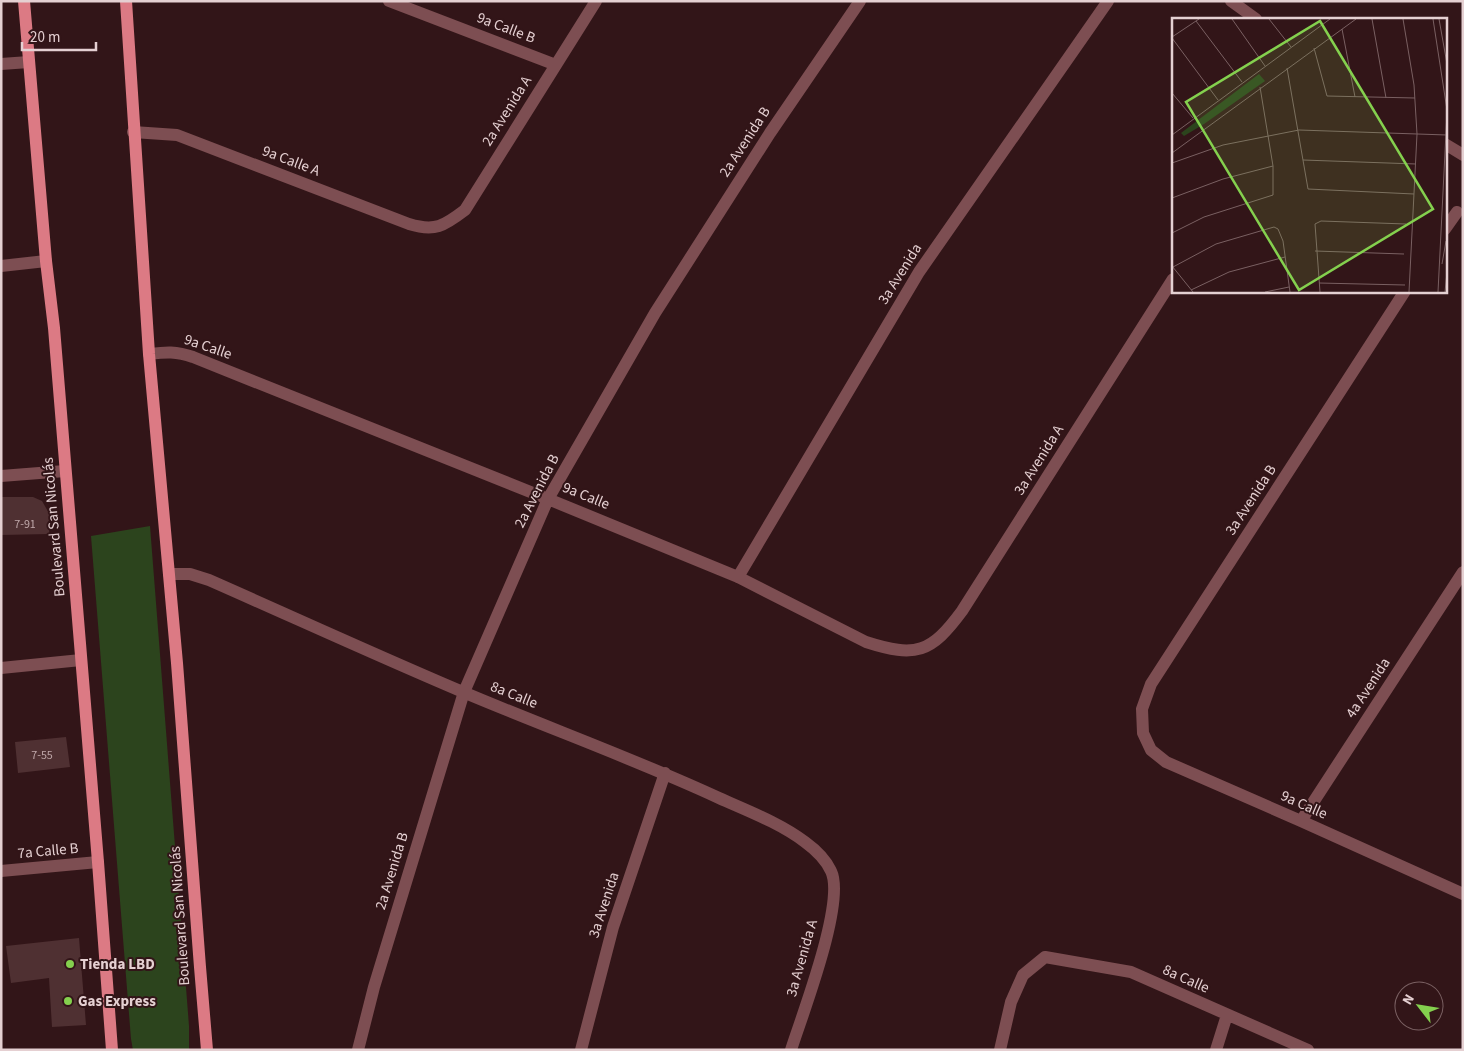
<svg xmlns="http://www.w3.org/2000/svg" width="1464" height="1051" font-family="'Source Sans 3',sans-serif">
	<rect width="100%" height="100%" fill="#321518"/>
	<path fill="#2c441d" d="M150 526 189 1026V1050H133L131 1039 91 536Z"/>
	<path fill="#4f3032" d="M1 497H33L42 501 50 515 49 534 1 535Z
		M66 737 70 767 18 773 15 742Z
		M79 938 86 1025 52 1027 49 978 11 983 6 946Z"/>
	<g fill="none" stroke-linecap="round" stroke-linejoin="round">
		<path stroke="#7d4e52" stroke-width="12" d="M389 1 556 65
			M1231 1 1256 19
			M1 64 29 62
			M133 132 177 135 409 224C435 232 444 226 465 210L596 1
			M1445 144 1463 155
			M1445 229 1457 212
			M1 266 46 261
			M1405 291 1151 684 1142 709 1143 733 1151 750 1166 762 1301 821 1463 894
			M149 354C166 352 176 351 193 357L548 499 738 577 866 642C916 658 931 653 962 611L1173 279
			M1 476 65 471
			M169 574H190L209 580C293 617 378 656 463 692 548 728 635 759 719 798 748 811 780 823 805 842 816 850 826 860 831 871 846 902 802 1015 791 1050
			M738 577 919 272 1108 1
			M1 668 81 660
			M1301 821 1463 572
			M1 871 98 862
			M358 1050 374 987 464 692 548 499 655 313 770 133 860 1
			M581 1050 613 927 665 773
			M1000 1050 1011 1002 1023 975 1045 957 1131 972 1308 1050
			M1216 1050 1227 1015"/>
		<path stroke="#dc7a84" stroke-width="12" d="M24 1 46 261 54 328 98 862 112 1050
			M126 1 149 354 177 663 200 967 207 1050"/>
	</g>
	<g fill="#84d04e" stroke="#321518" stroke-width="2">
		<circle cx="70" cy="964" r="5"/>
		<circle cx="68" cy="1001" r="5"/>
	</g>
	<g text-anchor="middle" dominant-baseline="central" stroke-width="4" stroke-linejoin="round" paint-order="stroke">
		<g font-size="12" fill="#c0a8aa">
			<text x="25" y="524">7-91</text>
			<text x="42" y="755">7-55</text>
		</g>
		<g font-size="15" fill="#e5d0d2" stroke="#321518">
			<text transform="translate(506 28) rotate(21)">9a Calle B</text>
			<text transform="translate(507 111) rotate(-58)">2a Avenida A</text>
			<text transform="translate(745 142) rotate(-57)">2a Avenida B</text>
			<text transform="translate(291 161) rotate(21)">9a Calle A</text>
			<text transform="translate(900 274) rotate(-58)">3a Avenida</text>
			<text transform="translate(208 347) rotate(19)">9a Calle</text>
			<text transform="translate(1039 460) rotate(-58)">3a Avenida A</text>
			<text transform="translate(537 491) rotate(-63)">2a Avenida B</text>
			<text transform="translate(586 496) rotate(22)">9a Calle</text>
			<text transform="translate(1251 500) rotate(-57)">3a Avenida B</text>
			<text transform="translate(54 527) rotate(-95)">Boulevard San Nicolás</text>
			<text transform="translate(1368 688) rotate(-57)">4a Avenida</text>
			<text transform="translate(514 695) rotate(22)">8a Calle</text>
			<text transform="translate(1304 805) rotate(24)">9a Calle</text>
			<text transform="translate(48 851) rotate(-5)">7a Calle B</text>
			<text transform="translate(392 871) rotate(-73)">2a Avenida B</text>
			<text transform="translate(604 905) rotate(-72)">3a Avenida</text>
			<text transform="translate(180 916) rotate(-94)">Boulevard San Nicolás</text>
			<text transform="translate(802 958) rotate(-74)">3a Avenida A</text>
			<text transform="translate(1186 979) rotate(24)">8a Calle</text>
		</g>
		<g font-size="15" font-weight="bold" fill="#e5d0d2" stroke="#321518" text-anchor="start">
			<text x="80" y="964">Tienda LBD</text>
			<text x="78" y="1001">Gas Express</text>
		</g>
	</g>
	<g transform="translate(1172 18)">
		<rect width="275" height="275" fill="#321518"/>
		<path d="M87 56 93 63 32 106 12 118 9 115Z" fill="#2c441d"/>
		<path fill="none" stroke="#7a6062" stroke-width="1" d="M60 1 93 48M97 1 119 29M200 1 214 80M231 1 242 67 245 116 237 274M261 1 275 92M267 1 275 46M24 3 70 64M170 11 183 79M0 19 27 1M0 20 46 82M142 30 155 78 243 80M115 50 136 171 242 176M0 75 21 100M0 117 158 1M0 135 184 1M131 142 244 146M0 145 51 127 127 112 275 117M0 180 51 161 101 148M0 215 32 199 101 177V148L88 69M143 233 232 236M270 246 274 223M0 248 21 274M1 249 44 226 102 209 106 211 111 223 118 274M147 265 233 267M19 272 57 254 113 239M93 274 117 269M148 274 143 206 149 203 234 206M266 274 275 94M273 274 275 254"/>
		<path fill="#84d04e" fill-opacity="0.15" stroke="#84d04e" stroke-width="2.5" d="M148 3 261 191 127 272 14 84Z"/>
		<rect width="275" height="275" fill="none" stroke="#e5d0d2" stroke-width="2.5"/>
	</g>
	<rect width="1464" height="1051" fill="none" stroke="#e5d0d2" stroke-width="5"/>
	<g transform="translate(1419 1006) rotate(301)"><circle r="24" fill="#321518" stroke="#7a6062"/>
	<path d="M0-4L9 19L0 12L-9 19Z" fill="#84d04e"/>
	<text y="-8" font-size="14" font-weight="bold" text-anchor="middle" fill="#e5d0d2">N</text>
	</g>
	<path d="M22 42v8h74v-8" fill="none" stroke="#e5d0d2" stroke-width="2.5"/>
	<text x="30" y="42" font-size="15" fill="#e5d0d2" stroke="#321518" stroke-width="4" paint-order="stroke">20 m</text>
</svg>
